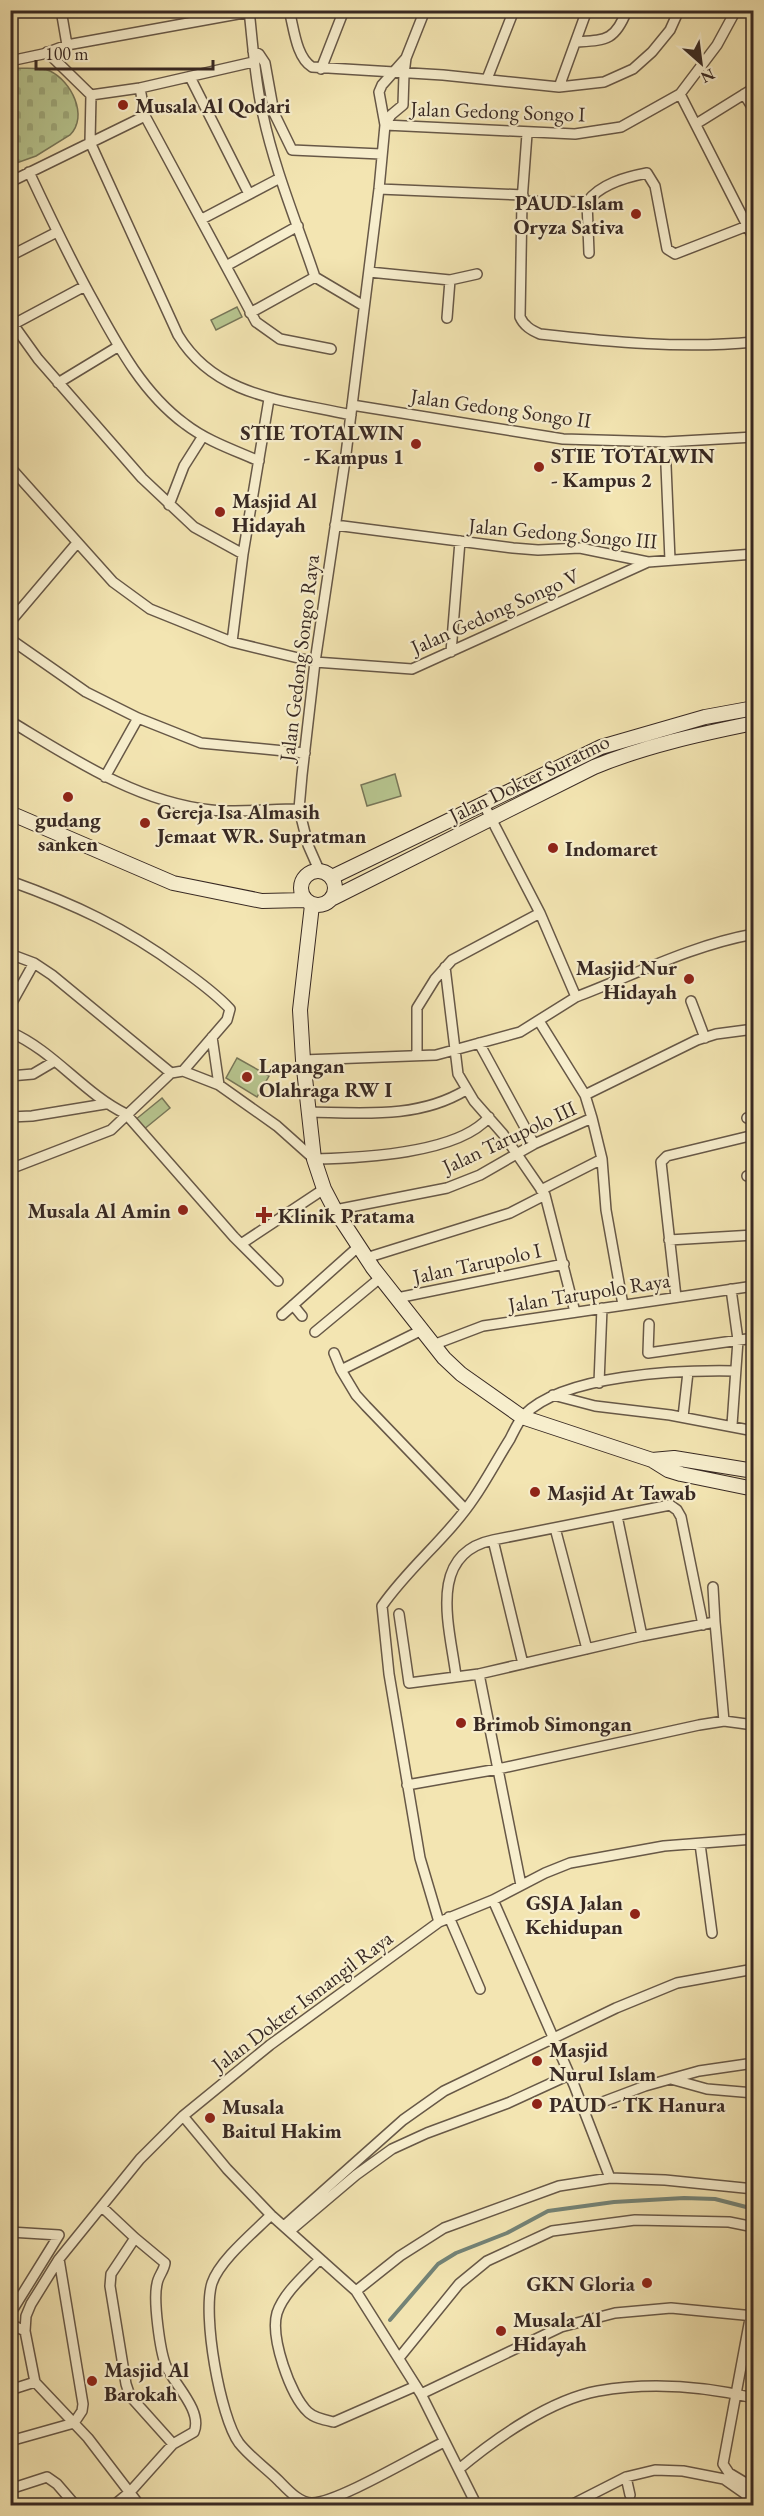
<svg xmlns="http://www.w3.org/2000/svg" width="764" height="2516" font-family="'EB Garamond',serif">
	<defs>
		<pattern id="cemetery-stones" width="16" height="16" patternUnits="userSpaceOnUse" patternTransform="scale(1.5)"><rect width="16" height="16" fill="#b7c58f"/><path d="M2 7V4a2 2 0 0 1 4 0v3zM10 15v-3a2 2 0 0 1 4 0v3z" fill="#9ea97b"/></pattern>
	</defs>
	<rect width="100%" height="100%" fill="#f3e5b2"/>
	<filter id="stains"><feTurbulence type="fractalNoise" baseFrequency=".00333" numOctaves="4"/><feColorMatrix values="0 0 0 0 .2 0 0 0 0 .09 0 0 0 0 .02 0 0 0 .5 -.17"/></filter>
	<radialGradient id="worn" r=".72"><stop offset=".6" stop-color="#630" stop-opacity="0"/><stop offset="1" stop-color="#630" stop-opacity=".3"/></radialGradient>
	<path fill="url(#cemetery-stones)" stroke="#787759" stroke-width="1.5" d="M17 68C26 69 41 67 50 71 71 81 89 116 70 135L36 156 11 165V69Z"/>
	<path fill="#b7c58f" stroke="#787759" stroke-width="1.5" d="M237 307 242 317 216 330 211 320Z
		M395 774 401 796 367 806 361 785Z
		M237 1058 269 1076 257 1097 226 1078Z
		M162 1098 170 1108 143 1130 135 1120Z"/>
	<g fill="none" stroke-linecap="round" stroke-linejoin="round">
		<path stroke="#738377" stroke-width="4" d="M390 2320 438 2264 456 2253 507 2233 548 2211 614 2202 684 2198 715 2199 754 2209"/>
		<defs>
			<path id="street" d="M61 10 67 45
				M249 10C253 46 255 81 263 115 275 171 297 223 315 277
				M289 10C294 28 296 57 312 67L443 75 559 87 604 82 633 69 652 52 670 30 679 10
				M576 42C606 40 615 41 627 10
				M253 51 259 54 265 63 274 113 292 150 381 154
				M47 52 91 95 90 142 178 335C216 398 286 400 351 415
				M10 61 43 54 67 45 249 12
				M321 69 344 10
				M190 77 249 194
				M487 79 514 10
				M559 87 587 10
				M140 88 145 116 256 322 280 339 331 349
				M680 94 754 239
				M744 94 754 110
				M91 95 140 88 253 62
				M696 124 754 88
				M385 125 575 134 621 127 680 94 717 45 736 10
				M385 125 391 115 403 105 404 74 406 58 425 10
				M527 134 522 201 520 317C524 326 531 330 540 334 611 342 682 349 754 342
				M29 172C50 217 71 261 95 304 119 348 144 394 185 424 207 441 234 450 259 461
				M10 182 145 116
				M379 189 523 195
				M522 201 587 202C600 184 626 177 647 173L655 186 667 249 675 254 747 226
				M587 202 589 253
				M202 219 280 178
				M10 256 57 232
				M226 266 298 226
				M369 272 450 280 477 274
				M250 313 315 277 364 306
				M447 318 450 280
				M10 320 38 359 142 478 194 527 243 554
				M14 324 85 286
				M58 383 119 346
				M352 405 563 439 665 442 754 437
				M665 442 670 560
				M10 467 113 582 150 609 232 642 315 662 412 669 648 562
				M169 505 184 466 203 436
				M335 525 513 548 538 550 580 548 648 562 754 554
				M10 622 77 543
				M10 639 86 692 138 718 201 743 305 753
				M232 642 243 554 269 399
				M451 652 460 541
				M10 721C73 759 137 802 211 810 240 813 270 809 299 809
				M105 777 138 718
				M483 803 540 913 576 997C634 975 692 945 754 934
				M319 870 308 845 299 809 302 775 315 662 346 454 379 189 385 125 379 92 382 85 406 58
				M10 881C74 904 124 927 180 968 197 980 215 993 230 1009L227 1020 183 1071 171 1073 111 1130 10 1169
				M10 954 34 963 52 975 171 1073
				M445 967 458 1074 474 1101 503 1134 545 1195 575 1312
				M691 1001 705 1038
				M10 1006 34 963
				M539 1021 585 1095 592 1118 602 1159 606 1210 623 1305
				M10 1032C54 1051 83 1093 126 1114L234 1237 278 1281
				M212 1037 219 1085
				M479 1043 534 1144
				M417 1055V1008L435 979 452 960 540 913
				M303 1060 436 1055 520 1032 576 997
				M183 1071 219 1085 277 1126 314 1159C360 1158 458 1154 489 1117
				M10 1076 33 1074 55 1061
				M585 1095 697 1040 716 1034 754 1029
				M309 1112C363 1113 418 1119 466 1090
				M10 1117 32 1116 105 1104
				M747 1118 754 1117
				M747 1176H754
				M541 1190 602 1159
				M335 1210 447 1188 480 1175 534 1144 592 1118
				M669 1240 754 1235
				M241 1244 324 1189
				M366 1258 510 1213 545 1195
				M731 1289 738 1340 732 1425
				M676 1297 661 1162 667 1156 754 1135
				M397 1298 564 1264
				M293 1305 302 1316
				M282 1315 358 1247
				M649 1324 648 1353 754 1338
				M422 1330 341 1370 356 1395 366 1406 465 1509
				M315 1332 380 1278
				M433 1345 483 1326 754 1286
				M334 1353 341 1370
				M599 1383 602 1308
				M553 1395 595 1406 670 1415 754 1431
				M683 1417 688 1372
				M617 1516 642 1636
				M555 1528 587 1649
				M493 1540 523 1664
				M713 1587 715 1622
				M399 1614 409 1683 479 1674 642 1636 715 1622 724 1721
				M479 1674 521 1885
				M456 1676C450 1628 426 1554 493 1540L670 1505 677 1510 681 1517 703 1625
				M407 1785 498 1769 699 1725 724 1721 754 1725
				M700 1844 712 1933
				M493 1900 574 2085 610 2178
				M449 1917 480 1989
				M439 1922 420 1858 389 1674 382 1606C409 1567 448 1537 474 1498 487 1479 498 1458 510 1439 514 1431 518 1422 524 1415 564 1374 680 1370 735 1371
				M671 2079 707 2089 754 2093
				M584 2109 645 2086 699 2071 754 2063
				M183 2116 227 2169 271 2215 356 2291 421 2394 477 2506
				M102 2207 135 2238 111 2274 110 2286 126 2384 130 2396 173 2444 130 2492 113 2506
				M271 2215C253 2233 220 2260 212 2283 202 2314 220 2417 239 2443 250 2457 266 2468 279 2481 287 2489 299 2503 312 2503 337 2503 417 2455 444 2442
				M285 2225 403 2120 444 2091 616 2008 677 1983 754 1969
				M291 2230 356 2175 392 2149 427 2133 508 2103 569 2075
				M10 2232 59 2235 10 2314
				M135 2238 165 2263C164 2271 158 2276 157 2284 153 2300 160 2351 166 2366 174 2384 203 2411 194 2432L173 2444
				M320 2259C306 2274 284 2292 277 2313 270 2337 290 2395 308 2412 314 2418 325 2420 334 2422L416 2386
				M356 2291 400 2256 444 2228 559 2186 610 2178 665 2180 754 2189
				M10 2324 25 2331
				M399 2358 459 2284 487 2261 552 2231 635 2220 729 2222 754 2227
				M35 2382 25 2331 26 2316 31 2304 59 2259 140 2159 183 2116 270 2045 439 1922 493 1900 545 1873 570 1863 664 1846 754 1839
				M35 2382 88 2438 140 2506
				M10 2390 35 2382
				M421 2394 561 2327 615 2313 671 2308 754 2316
				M10 2441 74 2423 82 2411 83 2404 59 2259
				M459 2469C496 2438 550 2400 598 2391 649 2382 703 2386 754 2398
				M626 2477 630 2495
				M10 2489 47 2477 57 2484 76 2506
				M746 2495 744 2482 729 2473 723 2464 754 2297
				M569 2506 626 2477 655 2470 683 2471 724 2479 754 2500"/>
			<path id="secondary" d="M10 813 173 883 262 901 305 900
				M301 888a17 17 0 1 1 34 0a17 17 0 1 1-34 0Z
				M332 877 601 747 705 717 754 708
				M333 898 594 767C645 746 700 734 754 723
				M312 905 300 1010 303 1060 314 1159 324 1189 335 1210 373 1268 444 1358 461 1374 522 1417 652 1460 668 1470 681 1474 754 1489
				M652 1460 674 1458 754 1471"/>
		</defs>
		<use href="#street" stroke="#675847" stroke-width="12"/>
		<use href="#secondary" stroke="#382923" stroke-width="16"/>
		<use href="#street" stroke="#f7eecd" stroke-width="9"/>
		<use href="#secondary" stroke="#f7eecd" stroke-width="14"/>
	</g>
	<g fill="#8f2418" stroke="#f7eecd" stroke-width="2">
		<circle cx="123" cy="105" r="6"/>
		<circle cx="636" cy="214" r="6"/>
		<circle cx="416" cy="444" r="6"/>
		<circle cx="539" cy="467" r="6"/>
		<circle cx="220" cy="512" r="6"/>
		<circle cx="68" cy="797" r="6"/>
		<circle cx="145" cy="823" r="6"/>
		<circle cx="553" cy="848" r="6"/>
		<circle cx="689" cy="979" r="6"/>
		<circle cx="247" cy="1077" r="6"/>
		<circle cx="183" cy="1210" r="6"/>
		<path d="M261 1206h6v6h6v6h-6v6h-6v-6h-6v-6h6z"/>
		<circle cx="535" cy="1492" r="6"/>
		<circle cx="461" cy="1723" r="6"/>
		<circle cx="635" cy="1914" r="6"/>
		<circle cx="537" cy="2061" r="6"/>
		<circle cx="537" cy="2104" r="6"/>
		<circle cx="210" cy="2118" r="6"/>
		<circle cx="647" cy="2283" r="6"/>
		<circle cx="501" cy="2331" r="6"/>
		<circle cx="92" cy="2381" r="6"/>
	</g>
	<g text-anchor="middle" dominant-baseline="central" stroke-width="4.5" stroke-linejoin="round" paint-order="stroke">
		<g font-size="21" font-weight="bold" fill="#382923" stroke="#f7eecd" text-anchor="start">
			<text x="135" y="105">Musala Al Qodari</text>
			<text x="624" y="202" text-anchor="end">PAUD Islam<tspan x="624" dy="24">Oryza Sativa</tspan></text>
			<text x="404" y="432" text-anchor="end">STIE TOTALWIN<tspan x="404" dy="24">- Kampus 1</tspan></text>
			<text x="551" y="455">STIE TOTALWIN<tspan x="551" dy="24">- Kampus 2</tspan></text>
			<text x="232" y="500">Masjid Al<tspan x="232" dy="24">Hidayah</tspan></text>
			<text x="157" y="811">Gereja Isa Almasih<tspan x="157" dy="24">Jemaat WR. Supratman</tspan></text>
			<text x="68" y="819" text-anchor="middle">gudang<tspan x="68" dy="24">sanken</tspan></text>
			<text x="565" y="848">Indomaret</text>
			<text x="677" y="967" text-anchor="end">Masjid Nur<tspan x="677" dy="24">Hidayah</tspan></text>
			<text x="259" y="1065">Lapangan<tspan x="259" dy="24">Olahraga RW I</tspan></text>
			<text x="171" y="1210" text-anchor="end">Musala Al Amin</text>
			<text x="278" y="1215">Klinik Pratama</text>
			<text x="547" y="1492">Masjid At Tawab</text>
			<text x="473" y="1723">Brimob Simongan</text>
			<text x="623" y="1902" text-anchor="end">GSJA Jalan<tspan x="623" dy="24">Kehidupan</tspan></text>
			<text x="549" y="2049">Masjid<tspan x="549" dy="24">Nurul Islam</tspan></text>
			<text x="549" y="2104">PAUD - TK Hanura</text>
			<text x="222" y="2106">Musala<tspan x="222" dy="24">Baitul Hakim</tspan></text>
			<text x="635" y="2283" text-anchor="end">GKN Gloria</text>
			<text x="513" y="2319">Musala Al<tspan x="513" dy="24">Hidayah</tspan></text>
			<text x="104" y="2369">Masjid Al<tspan x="104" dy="24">Barokah</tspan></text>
		</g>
		<g font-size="21" fill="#382923" stroke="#f7eecd">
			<text transform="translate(498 111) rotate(2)">Jalan Gedong Songo I</text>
			<text transform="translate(501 408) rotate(8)">Jalan Gedong Songo II</text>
			<text transform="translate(563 533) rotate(5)">Jalan Gedong Songo III</text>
			<text transform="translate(495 611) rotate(-24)">Jalan Gedong Songo V</text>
			<text transform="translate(299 658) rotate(-83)">Jalan Gedong Songo Raya</text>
			<text transform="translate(529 778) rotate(-26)">Jalan Dokter Suratmo</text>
			<text transform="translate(509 1137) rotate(-25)">Jalan Tarupolo III</text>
			<text transform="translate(477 1263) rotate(-12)">Jalan Tarupolo I</text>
			<text transform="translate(589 1292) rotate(-9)">Jalan Tarupolo Raya</text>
			<text transform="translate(302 2001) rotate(-37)">Jalan Dokter Ismangil Raya</text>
		</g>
	</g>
	<rect width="764" height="2516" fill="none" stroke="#f3e5b2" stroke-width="36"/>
	<rect x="12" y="12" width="740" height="2492" fill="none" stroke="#382923" stroke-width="3"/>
	<rect x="18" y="18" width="728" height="2480" fill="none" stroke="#382923" stroke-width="1.5"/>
	<g transform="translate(701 63) rotate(152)" stroke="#f7eecd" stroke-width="4.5" paint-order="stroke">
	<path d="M0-4.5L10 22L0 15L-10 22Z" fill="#382923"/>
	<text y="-9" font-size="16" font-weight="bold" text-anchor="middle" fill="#382923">N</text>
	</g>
	<path d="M36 60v9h177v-9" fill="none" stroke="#382923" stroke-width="3"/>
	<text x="45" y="60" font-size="18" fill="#382923" stroke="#f7eecd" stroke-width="4.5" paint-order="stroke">100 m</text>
	<rect width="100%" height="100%" filter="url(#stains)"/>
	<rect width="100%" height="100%" fill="url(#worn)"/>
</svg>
